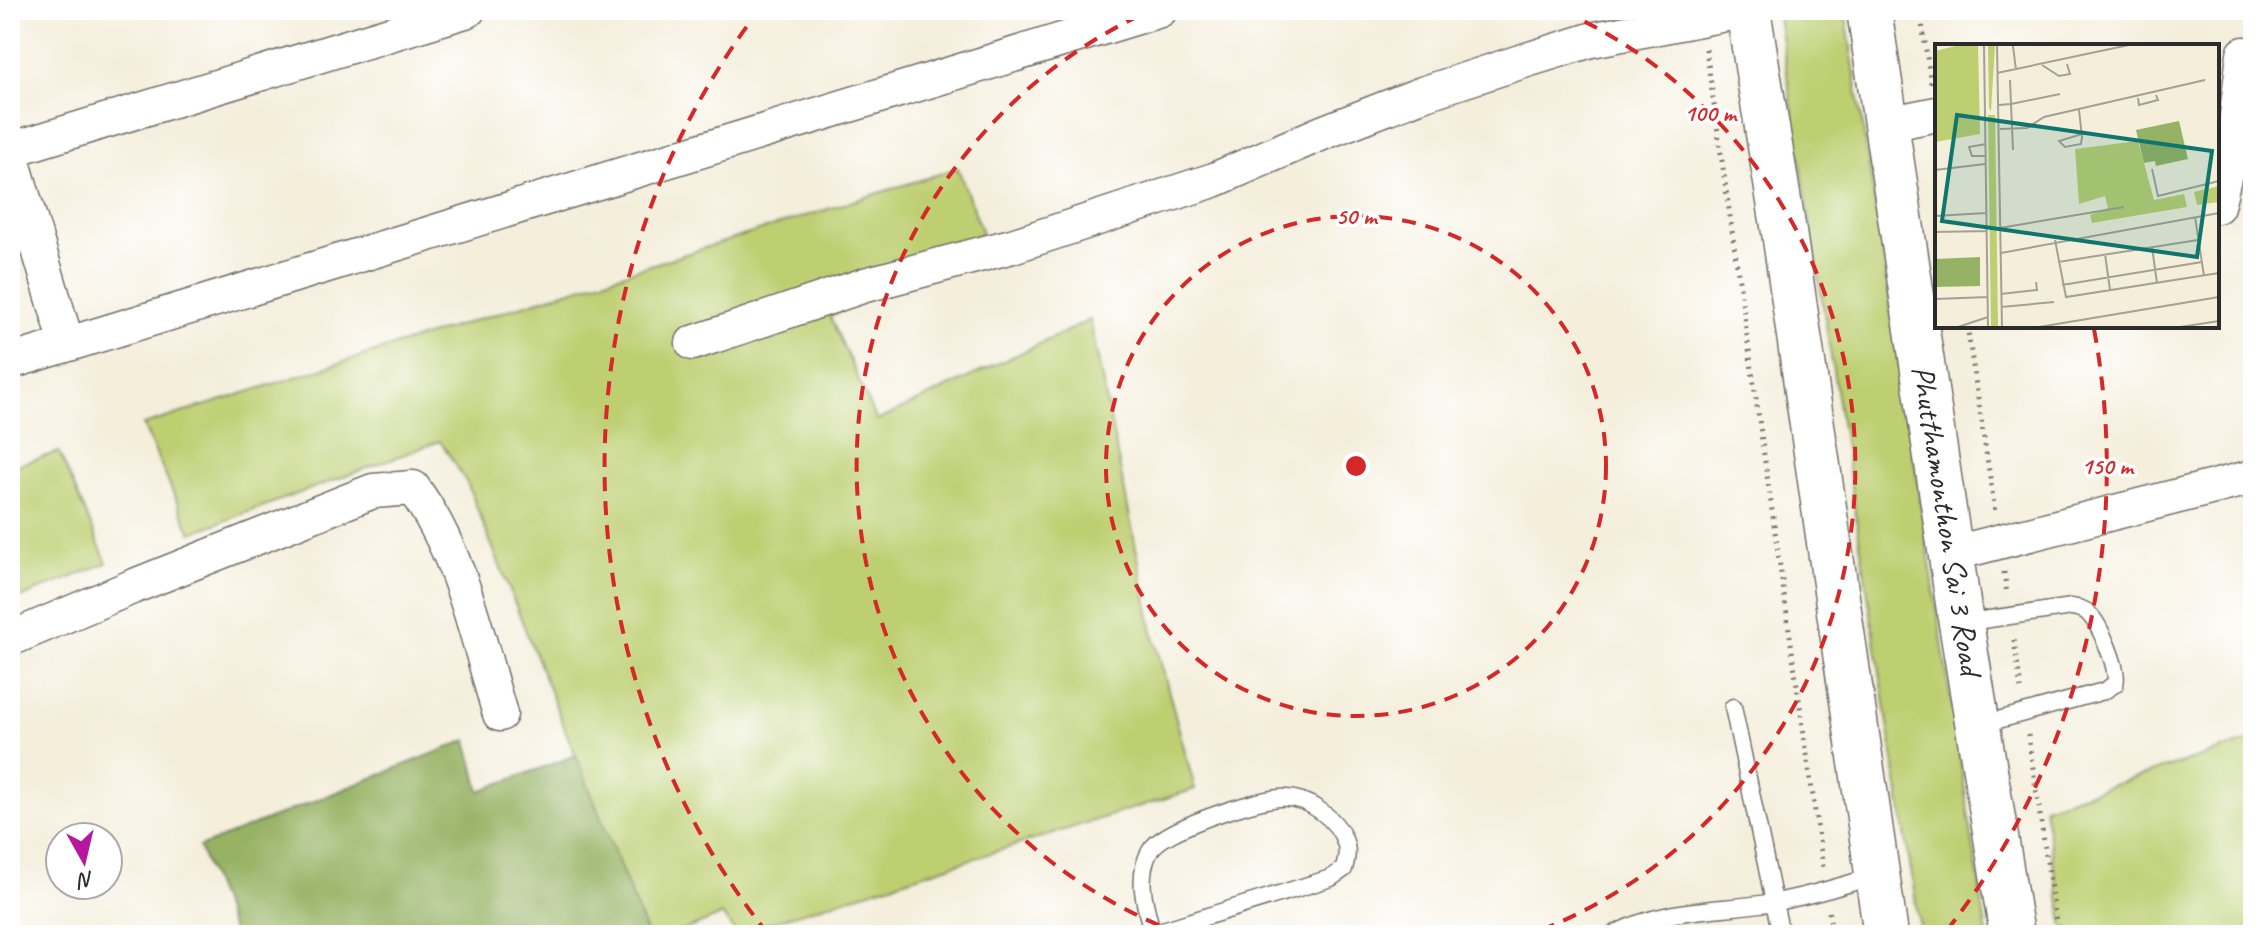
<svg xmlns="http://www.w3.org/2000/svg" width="2263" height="945" font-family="Caveat,sans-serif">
	<rect width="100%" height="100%" fill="#fff"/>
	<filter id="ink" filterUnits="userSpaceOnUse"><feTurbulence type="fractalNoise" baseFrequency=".0125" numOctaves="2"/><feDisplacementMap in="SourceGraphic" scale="16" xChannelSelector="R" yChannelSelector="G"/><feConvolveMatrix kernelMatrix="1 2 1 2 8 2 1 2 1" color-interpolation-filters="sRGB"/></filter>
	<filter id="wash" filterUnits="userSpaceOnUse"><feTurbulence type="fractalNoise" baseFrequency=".006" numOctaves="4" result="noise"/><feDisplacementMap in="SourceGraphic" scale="32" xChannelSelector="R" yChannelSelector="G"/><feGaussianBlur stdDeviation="1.8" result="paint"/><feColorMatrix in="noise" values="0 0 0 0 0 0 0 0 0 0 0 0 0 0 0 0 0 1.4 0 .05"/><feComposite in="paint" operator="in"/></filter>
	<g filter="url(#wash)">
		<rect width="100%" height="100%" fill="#f4eedb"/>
		<path fill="#becf72" stroke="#747d4e" stroke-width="2" d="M1777 10H1845L1987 935H1921Z
			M958 168 982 233 830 317 877 421 1090 320 1154 637 1195 789 736 933 722 915 672 935H647L467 483 440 441 191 533 143 425Z
			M59 452 107 563 10 602V467Z
			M2253 740V935H2065L2044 807Z"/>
		<path fill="#96b264" stroke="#606e48" stroke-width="2" d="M467 740 480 791 576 755 647 935H234L199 847Z"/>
	</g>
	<g filter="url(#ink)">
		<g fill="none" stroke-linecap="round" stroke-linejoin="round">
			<defs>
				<path id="service" d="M1962 623 2072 607C2078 608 2085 609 2089 614 2100 625 2120 670 2115 684L2104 691 1980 725
					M1733 707 1781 935
					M1153 933 1331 878 1344 869C1346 861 1348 853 1346 845 1339 819 1306 795 1279 798 1254 800 1161 829 1150 851 1135 878 1146 908 1153 935
					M1612 935C1668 906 1714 912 1774 902 1808 897 1842 885 1876 876"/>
				<path id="minor" d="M1887 124 1937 114
					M10 150 468 10
					M10 152 67 344
					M2217 206 2235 133 2244 54
					M693 343 865 285 1012 246 1214 180 1322 133 1422 94 1517 63 1591 40 1746 10
					M10 362 1160 10
					M1951 554 2253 477
					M10 639 132 587 373 491 413 488C461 553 477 637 500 714"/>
				<path id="secondary" d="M1748 10 1784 232 1886 935
					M1869 10 1961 623 2012 935"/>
			</defs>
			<use href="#service" stroke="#716f69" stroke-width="19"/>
			<use href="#minor" stroke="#716f69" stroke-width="37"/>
			<use href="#secondary" stroke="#716f69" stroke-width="47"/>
			<path stroke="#716f69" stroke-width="5" stroke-dasharray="2 6" stroke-linecap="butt" d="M1920 10 1931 84
				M1706 49 1823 867
				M1967 326 1995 511
				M2004 572 2007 594
				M2014 640 2021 689
				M2028 735 2058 935
				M1829 912 1833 935"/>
			<use href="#service" stroke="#fff" stroke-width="16"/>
			<use href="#minor" stroke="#fff" stroke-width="34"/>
			<use href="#secondary" stroke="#fff" stroke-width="44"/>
		</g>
	</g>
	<g fill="none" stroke="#d62828" stroke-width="4" stroke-dasharray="14 10">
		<circle cx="1356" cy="466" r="250"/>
		<path d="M1181 934A500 500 0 0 1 1149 11M1563 11A500 500 0 0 1 1531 934"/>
		<path d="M768 934A751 751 0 0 1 756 14M2094 329A751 751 0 0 1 1944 934"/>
	</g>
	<g text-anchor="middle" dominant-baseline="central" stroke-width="7" stroke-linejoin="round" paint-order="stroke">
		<g font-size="32" fill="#2b2b2b" stroke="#fff">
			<text transform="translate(1947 520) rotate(81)">Phutthamonthon Sai 3 Road</text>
		</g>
	</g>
	<g transform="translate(1935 44)">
		<rect width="284" height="284" fill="#f4eedb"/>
		<path d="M25 1H43L45 90 0 98V7ZM53 1H60L56 67 54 64ZM53 71H60L63 283H56ZM203 97 219 156 249 150 252 163 157 179 155 171 173 164 170 152 144 160 140 105ZM284 142V158L262 161 259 148Z" fill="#becf72"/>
		<path d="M244 77 253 115 221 122 220 117 209 119 201 86ZM45 213V242L0 243V215Z" fill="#96b264"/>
		<path fill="none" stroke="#a4a095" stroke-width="2" d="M49 1 53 283M62 1 67 283M78 2 81 26M107 21 124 32 135 30 132 20M62 29 194 1M203 54 204 61 223 56 221 51M64 61 76 60 75 36M144 66 147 93 146 100 130 103 124 97 147 90M65 85 92 84 109 73 270 36M78 106 76 60 125 50M50 112H37L34 103 51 100M217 125 223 152 284 137M0 126 50 120M0 172 51 169M260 173 269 232M65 184 189 163M0 188 52 187M120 196 131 253 284 229M217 203 222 239M66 209 284 169M170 210 175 246M123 218 263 196M127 241 267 218M66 250 102 246 101 238M0 255 53 253M66 263 119 258M23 283 53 273M104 283 284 253M245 283 284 277"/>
		<path fill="#0f766e" fill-opacity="0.15" stroke="#0f766e" stroke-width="4" d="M22 71 277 107 262 213 7 177Z"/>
		<rect width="284" height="284" fill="none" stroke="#2b2b2b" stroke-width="4"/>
	</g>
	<circle cx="1356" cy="466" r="12" fill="#d62828" stroke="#fff" stroke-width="4"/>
	<g font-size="24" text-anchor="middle" font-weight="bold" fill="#d62828" stroke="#fff" stroke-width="7" stroke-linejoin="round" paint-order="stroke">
		<text x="1710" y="121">100 m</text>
		<text x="1356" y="224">50 m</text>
		<text x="2107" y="474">150 m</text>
	</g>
	<rect width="2263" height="945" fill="none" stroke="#fff" stroke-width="40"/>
	<g transform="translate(84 861) rotate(172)"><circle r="38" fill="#ffffff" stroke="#aaaaaa" stroke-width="2"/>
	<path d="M0-6L14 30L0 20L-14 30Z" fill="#b5179e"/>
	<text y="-12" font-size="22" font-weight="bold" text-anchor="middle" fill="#2b2b2b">N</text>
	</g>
</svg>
